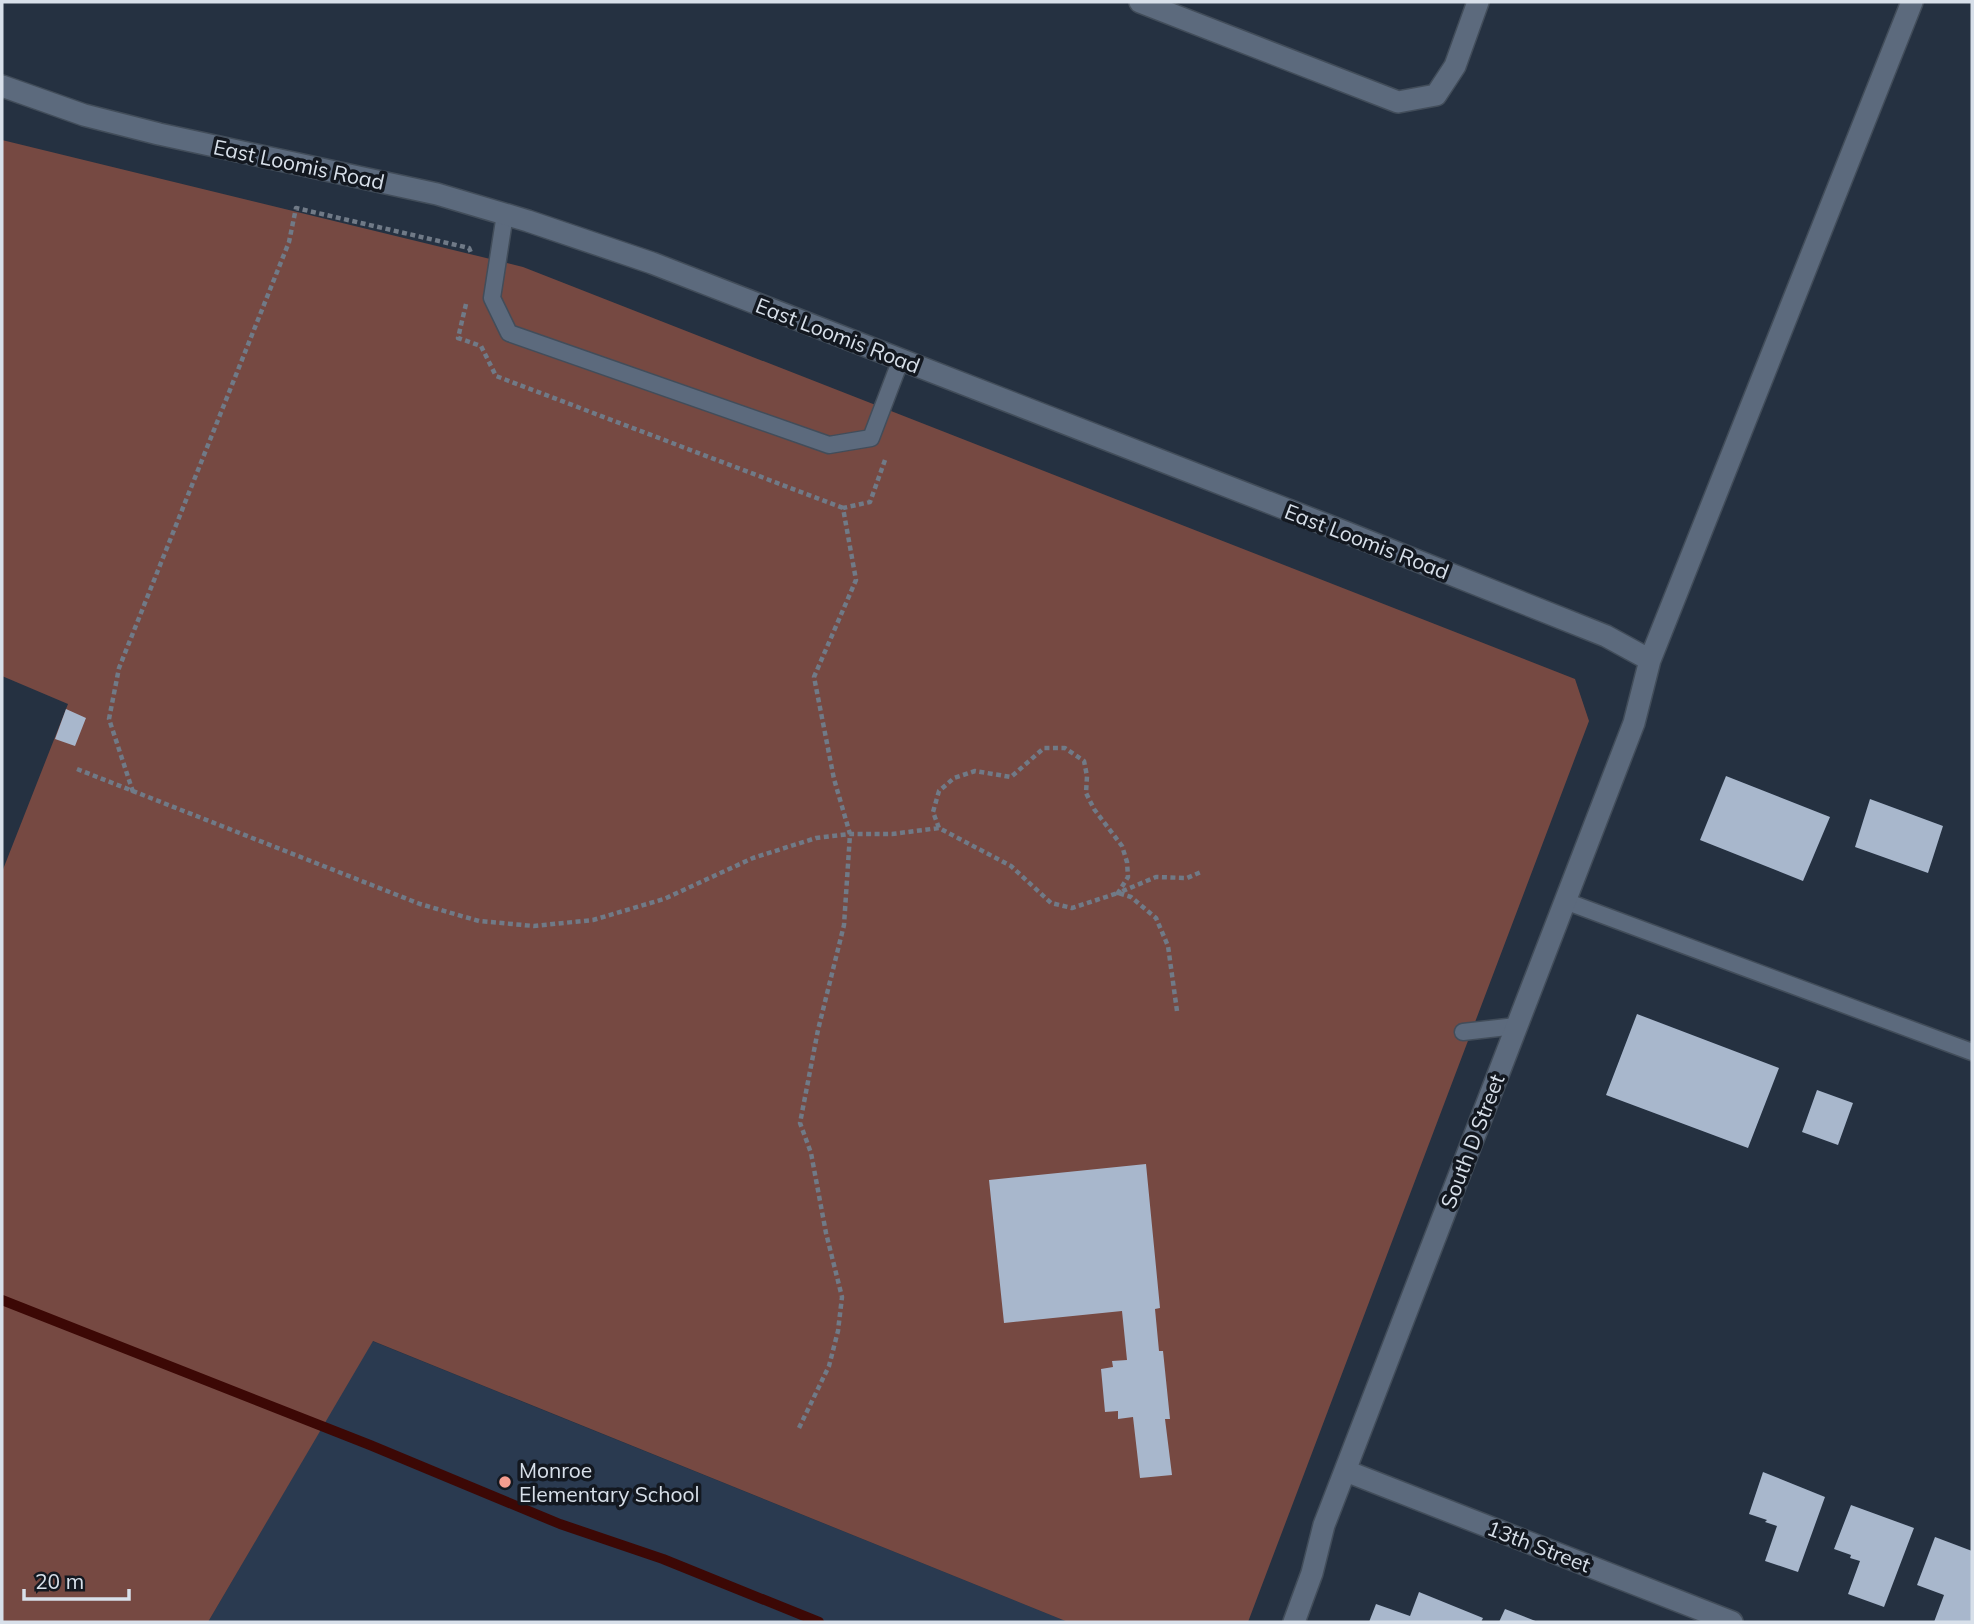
<svg xmlns="http://www.w3.org/2000/svg" width="1974" height="1624" font-family="Mulish,sans-serif">
	<rect width="100%" height="100%" fill="#253141"/>
	<path fill="#2a3a50" d="M372 1341 1068 1622H208Z"/>
	<path fill="#764942" d="M2 140 523 267 1575 679 1589 721 1248 1622H1068L373 1341 208 1622H2V872L68 704 2 676Z"/>
	<g fill="none" stroke-linecap="round" stroke-linejoin="round">
		<path stroke="#3c0805" stroke-width="10" d="M2 1300 370 1445 560 1524 663 1559 819 1622"/>
	</g>
	<path fill="#a8b7cc" d="M66 709 86 718 75 746 55 739Z
		M1726 776 1830 817 1803 881 1700 840Z
		M1870 799 1943 826 1928 873 1855 847Z
		M1637 1014 1779 1068 1748 1148 1606 1095Z
		M1817 1090 1853 1103 1838 1145 1802 1132Z
		M1146 1164 1160 1308 1155 1309 1159 1351H1163L1170 1419H1165L1172 1475 1140 1478 1133 1417 1118 1419V1411L1105 1412 1101 1369 1113 1367 1112 1361 1127 1360 1122 1311 1004 1323 989 1180Z
		M1763 1472 1825 1497 1798 1572 1765 1561 1777 1526 1765 1522 1767 1520 1749 1514Z
		M1851 1505 1914 1528 1884 1607 1848 1594 1860 1561 1850 1558 1851 1555 1834 1549Z
		M1935 1537 1972 1551V1622H1934L1944 1595 1917 1585Z
		M1419 1592 1483 1618 1481 1622H1369L1376 1604 1410 1616Z
		M1505 1609 1538 1622H1499Z"/>
	<g fill="none" stroke-linecap="round" stroke-linejoin="round">
		<defs>
			<path id="lane" d="M505 214 492 298 509 333 829 445 871 438 901 359
				M1565 901 1972 1052
				M1463 1032 1516 1026"/>
			<path id="street" d="M1140 2 1398 102 1436 95 1455 66 1478 2
				M2 86 84 115 159 134 437 194 528 221 652 263 1345 532 1606 636 1650 660
				M1346 1471 1732 1622
				M1294 1622 1312 1573 1324 1525 1634 723 1650 660 1912 2"/>
		</defs>
		<use href="#lane" stroke="#424d5a" stroke-width="19"/>
		<use href="#street" stroke="#424d5a" stroke-width="24"/>
		<path stroke="#707a87" stroke-width="4.5" stroke-dasharray="5 3.5" stroke-linecap="butt" d="M466 304 458 338 481 346 496 376 843 508
			M77 769 420 904 479 921 534 926 593 920 664 899 753 858 816 838 850 834H892L939 828
			M133 792 109 719 119 668 289 242 296 208 469 248 472 255
			M1177 1011 1168 946 1156 918 1131 897 1118 893 1072 908 1051 903 1011 866 939 828 933 812 939 791 954 778 975 771 1011 777 1044 748H1065L1084 761 1087 776 1086 793 1094 809 1122 846 1127 862 1128 877 1118 893 1156 877 1187 878 1201 872
			M799 1428 829 1366 838 1331 842 1297 826 1233 811 1153 800 1123 818 1030 844 925 850 834 834 779 814 677 856 580 843 508 870 502 885 460"/>
		<use href="#lane" stroke="#5c6a7d" stroke-width="16"/>
		<use href="#street" stroke="#5c6a7d" stroke-width="21"/>
	</g>
	<circle fill="#f59d8f" stroke="#131820" stroke-width="2.5" cx="505" cy="1482" r="7"/>
	<g text-anchor="middle" dominant-baseline="central" stroke-width="7" stroke-linejoin="round" paint-order="stroke">
		<g font-size="21" fill="#d8e0ea" stroke="#131820">
			<text transform="translate(299 164) rotate(12)">East Loomis Road</text>
			<text transform="translate(838 335) rotate(21)">East Loomis Road</text>
			<text transform="translate(1367 541) rotate(21)">East Loomis Road</text>
			<text transform="translate(1472 1141) rotate(-69)">South D Street</text>
			<text transform="translate(1539 1546) rotate(21)">13th Street</text>
		</g>
		<g font-size="21" fill="#d8e0ea" stroke="#131820" text-anchor="start">
			<text x="519" y="1470">Monroe<tspan x="519" dy="24">Elementary School</tspan></text>
		</g>
	</g>
	<rect width="1974" height="1624" fill="none" stroke="#d8e0ea" stroke-width="7"/>
	<path d="M24 1589v10h105v-10" fill="none" stroke="#d8e0ea" stroke-width="3.5"/>
	<text x="35" y="1589" font-size="21" fill="#d8e0ea" stroke="#131820" stroke-width="5" paint-order="stroke">20 m</text>
</svg>
